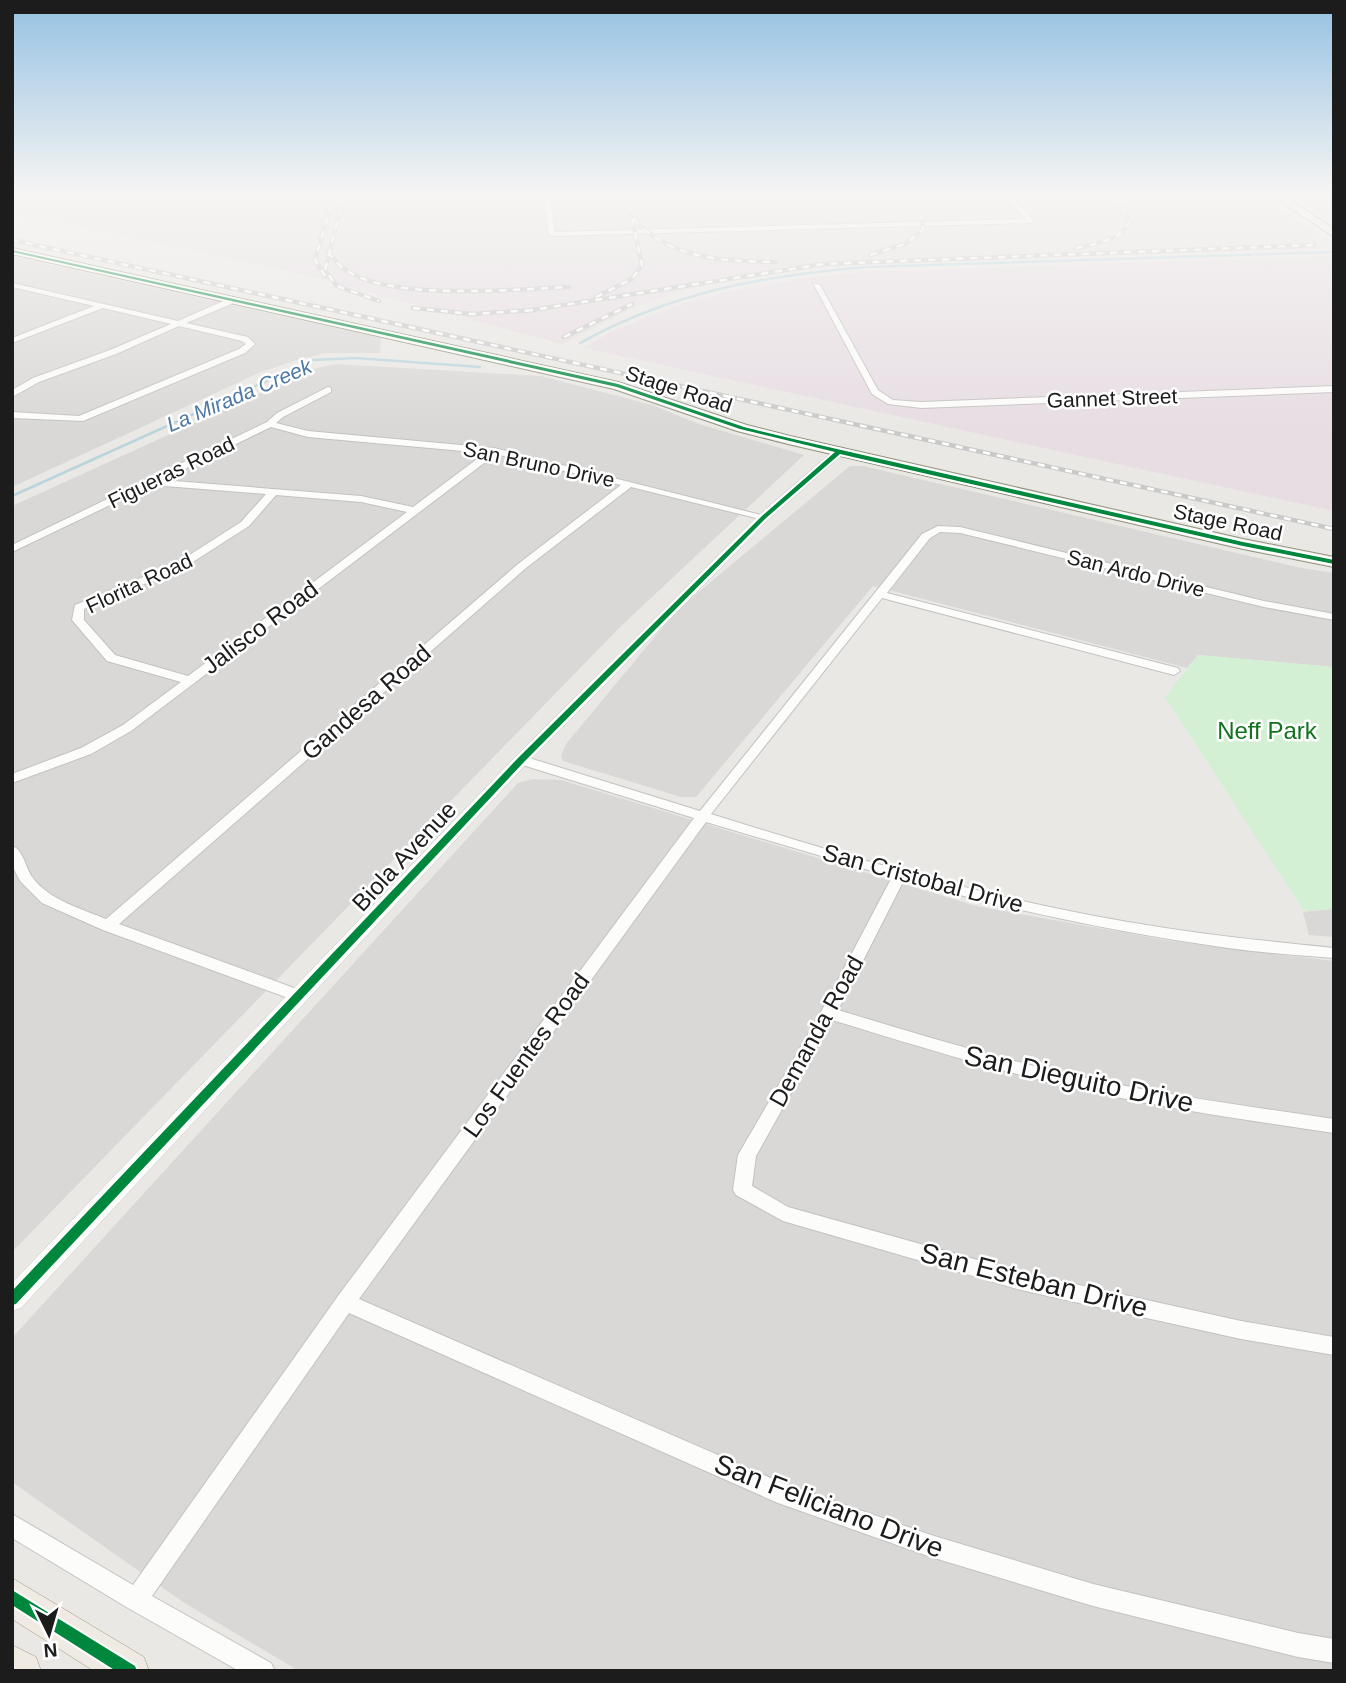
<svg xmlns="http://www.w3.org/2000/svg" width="1346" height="1683" font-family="Arial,sans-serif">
	<rect width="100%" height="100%" fill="#eae8e5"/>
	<path fill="#d9d8d6" d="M12 256 381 338 380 353H326L300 359 261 372 12 487Z
		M335 364 541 376 652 405 699 424 804 455 621 626 12 1252V506L313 369Z
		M850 466H863L1301 568 1334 573V667L1198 655 1187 668 873 586 696 797H681L563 761 561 756 566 744 677 610Z
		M533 779 561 780 976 906 1171 941 1334 961V1671H299L183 1602 12 1482V1338L518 783Z
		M1334 909V937L1309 935 1303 912Z"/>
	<path fill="#ecdcdb" d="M1292 195H1334V223Z"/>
	<path fill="#e7dde3" d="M12 195H1260L1334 245V248L855 263 783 270 706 284 639 305 562 344 306 275 64 223 12 215Z
		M1334 256V511L584 348 612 331 688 302 731 291 806 278 862 272Z"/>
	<path fill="#d3f0d4" d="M1198 655 1334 667V909L1304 911 1165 697Z"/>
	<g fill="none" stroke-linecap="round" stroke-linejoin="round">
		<path stroke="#b9d4dc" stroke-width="2.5" d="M580 343C672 292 762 276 866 267L1334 252
			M12 496 313 360 356 358 480 367"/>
		<defs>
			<path id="minor" d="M543 195H549L555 232 1026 219 1004 195H1011L1034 221 1031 223 552 236 549 234Z
				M12 283 178 321 230 298H236V302L186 323 248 337 255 344 245 353 83 421 12 418V412L79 416 239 349 246 344 242 341 179 326 116 354 39 382 12 397V390L33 378 110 350 171 324 103 308 12 343V338L94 306 12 287Z
				M813 283 820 285 878 390 893 400 921 402 1334 386V392L921 408 888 404 872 394Z
				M328 387 331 388V392L283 417 276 423 308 431 494 448 769 517 764 520 631 487 526 568 119 924 305 992 307 996 305 1000 299 1002 103 930 42 903 20 881 12 865V846C24 850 25 868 33 878 49 900 82 909 106 919L518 564 621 485 496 454 131 731 91 754 12 783V774L81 748 123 725 181 682 107 661 72 620 75 605 177 563 241 522 266 494 152 485 12 552V545L267 422 277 413ZM271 427 308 437 485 453 413 507 361 496 162 480ZM276 495 361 502 407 512 188 676 115 655 84 620V609L185 567 249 526Z
				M938 526 960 527 1264 601 1334 614V620L1264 607 960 533 940 532 930 538 887 593 1178 668 1180 671 1174 675 882 598 711 814C848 857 987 898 1128 922 1196 934 1265 941 1334 948V958C1298 955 1263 953 1228 948 1119 933 1010 910 904 880L838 1010C921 1035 1005 1061 1091 1079 1171 1096 1253 1107 1334 1119V1133C1252 1121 1169 1109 1088 1091 1001 1072 917 1046 832 1020L756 1156 752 1186 788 1207 1021 1272 1241 1321 1334 1337V1355L1241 1339 1021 1290 783 1221 736 1195 733 1190 738 1155 821 1012 892 877 706 822 359 1299 780 1482 931 1535 1093 1584 1298 1633 1334 1639V1663L1298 1657 1093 1606 931 1557 778 1503 349 1313 152 1596 271 1663 275 1671H239L128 1608 12 1538V1514L133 1585 338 1296 694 818 516 763 514 760 516 757H526L700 811 922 534Z"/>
			<path id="tertiary" d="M835 450 845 452 768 520 527 763 21 1308 12 1311V1283L515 757 760 514Z"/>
			<path id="secondary" d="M1271 195H1283L1334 229V237Z
				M12 248 618 382 747 425 790 436 1243 539 1334 557V567L1243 549 788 444 737 431 614 389 12 254Z"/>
			<path id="primary" d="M12 1578 144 1657 149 1671H94L12 1619Z
				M12 1645 36 1657 41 1671H12Z"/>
		</defs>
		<use href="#minor" stroke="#c3c2c1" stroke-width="2"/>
		<use href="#tertiary" stroke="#c3c2c1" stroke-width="1"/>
		<use href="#secondary" stroke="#90927e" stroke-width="2"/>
		<use href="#primary" stroke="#9e9683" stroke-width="1"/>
		<use href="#minor" fill="#fcfcfb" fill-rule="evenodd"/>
		<use href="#tertiary" fill="#fcfcfb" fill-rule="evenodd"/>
		<use href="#secondary" fill="#f1f1e9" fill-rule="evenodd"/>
		<use href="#primary" fill="#efebe3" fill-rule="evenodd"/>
		<defs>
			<path id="rail" d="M344 195 325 270 337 286 379 301
				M634 219C671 260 724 261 776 262
				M12 240 1334 529
				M1076 248C1094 244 1119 241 1129 223L1124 209 1108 195
				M328 252C333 257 337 264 343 268 386 302 515 289 569 287
				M870 255 905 244 923 230 921 215 906 195
				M325 276 315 260 332 202
				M596 297 632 279 642 265 627 195
				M413 308 472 314 535 310
				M526 311 824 264 1314 245
				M564 337 632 304"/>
		</defs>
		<use href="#rail" stroke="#c9c9c8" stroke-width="4.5"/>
		<use href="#rail" stroke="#fff" stroke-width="2.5" stroke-dasharray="7" stroke-linecap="butt"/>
		<defs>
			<path id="cycleway" d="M12 250 618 384 744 427 789 438 1243 542 1334 560V564L1243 546 840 454 766 518 524 762 16 1304 12 1305V1291L518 758 762 516 835 452 740 429 617 387 12 252Z
				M12 1590 135 1666 137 1671H116L12 1605Z"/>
		</defs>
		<use href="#cycleway" stroke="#fff" stroke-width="4"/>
		<use href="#cycleway" fill="#00873e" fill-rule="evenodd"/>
	</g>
	<linearGradient id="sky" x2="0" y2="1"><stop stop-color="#95c1e3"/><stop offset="0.45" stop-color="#f6f5f3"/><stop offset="1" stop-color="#f6f5f3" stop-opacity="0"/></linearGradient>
	<rect width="1346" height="431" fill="url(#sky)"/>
	<g text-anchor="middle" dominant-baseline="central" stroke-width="5" stroke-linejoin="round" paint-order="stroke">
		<g font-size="21" fill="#1c1c1c" stroke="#fff">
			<text transform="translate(679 389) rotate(18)">Stage Road</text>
			<text transform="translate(1112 398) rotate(-2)">Gannet Street</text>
			<text transform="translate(539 464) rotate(12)">San Bruno Drive</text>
			<text transform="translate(171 472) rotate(-26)">Figueras Road</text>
			<text transform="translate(1228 522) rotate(12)">Stage Road</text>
			<text transform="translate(1136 573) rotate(14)">San Ardo Drive</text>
			<text transform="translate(139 583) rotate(-25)">Florita Road</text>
		</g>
		<g font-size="21" font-style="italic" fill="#4e78a5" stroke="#fff">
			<text transform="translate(239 395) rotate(-23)">La Mirada Creek</text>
		</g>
		<g font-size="24" fill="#1c1c1c" stroke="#fff">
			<text transform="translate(260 627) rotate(-37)">Jalisco Road</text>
			<text transform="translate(366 702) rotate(-41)">Gandesa Road</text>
			<text transform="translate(404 856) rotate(-47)">Biola Avenue</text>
			<text transform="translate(923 878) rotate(15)">San Cristobal Drive</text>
			<text transform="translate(816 1031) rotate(-61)">Demanda Road</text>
			<text transform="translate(526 1055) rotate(-54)">Los Fuentes Road</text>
		</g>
		<g font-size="24" fill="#11731c" stroke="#fff">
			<text x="1267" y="730">Neff Park</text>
		</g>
		<g font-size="28" fill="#1c1c1c" stroke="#fff">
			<text transform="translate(1079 1079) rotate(12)">San Dieguito Drive</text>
			<text transform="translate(1034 1280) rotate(14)">San Esteban Drive</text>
			<text transform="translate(829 1506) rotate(21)">San Feliciano Drive</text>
		</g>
	</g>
	<rect width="1346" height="1683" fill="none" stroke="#1c1c1c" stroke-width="28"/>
	<g transform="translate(49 1634) rotate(175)" stroke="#ffffff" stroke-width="5" paint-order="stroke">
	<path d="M0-5L12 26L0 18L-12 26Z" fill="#1c1c1c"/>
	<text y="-10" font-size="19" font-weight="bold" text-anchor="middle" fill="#1c1c1c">N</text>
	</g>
</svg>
